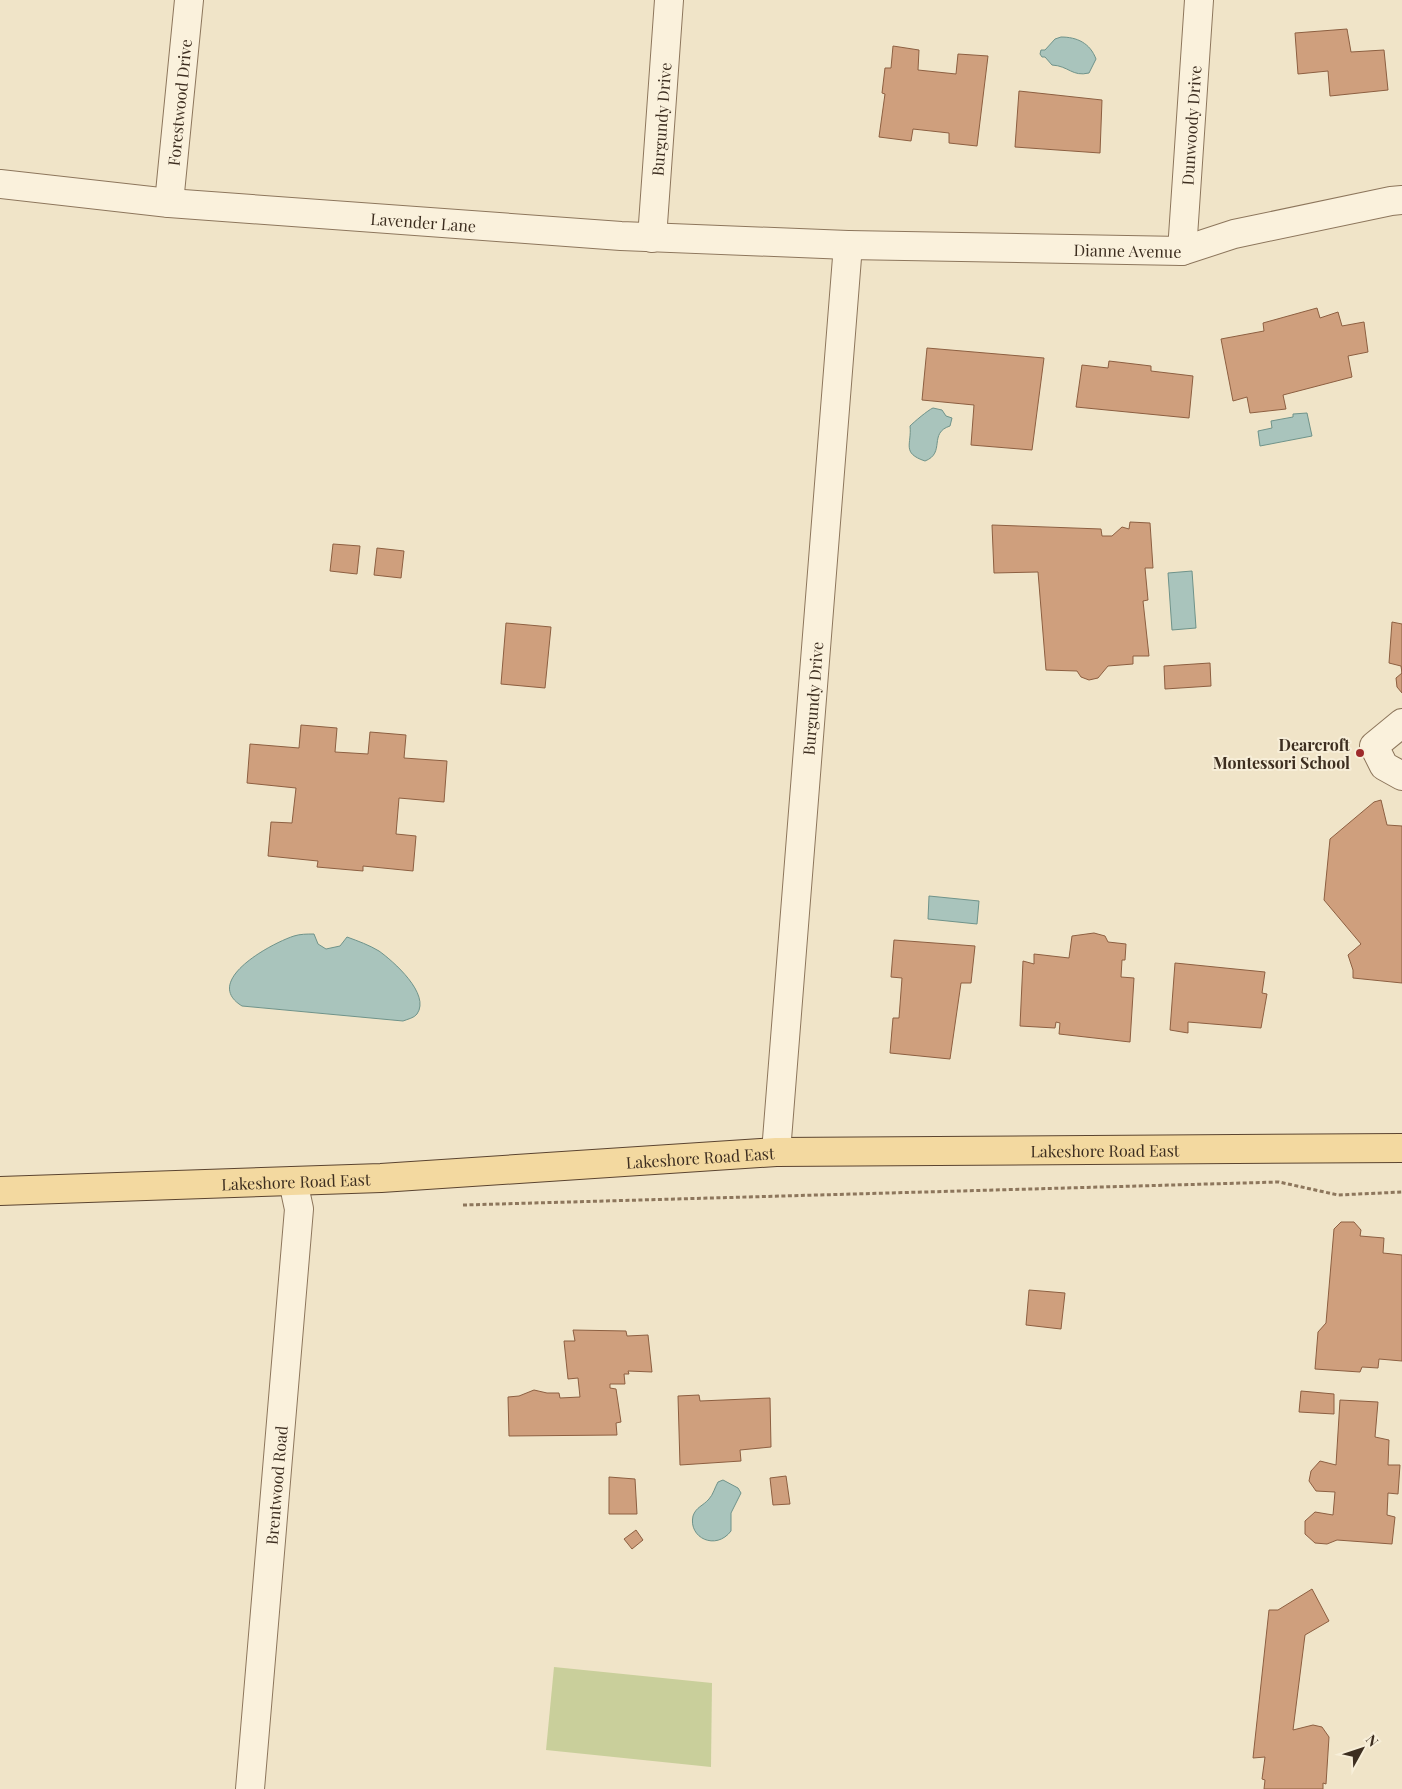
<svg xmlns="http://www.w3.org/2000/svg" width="1402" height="1789" font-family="'Playfair Display',serif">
	<rect width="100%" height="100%" fill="#f0e4c8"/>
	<path fill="#c9cf9b" d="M554 1667 712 1683 711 1767 546 1750Z"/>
	<path fill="#a9c4bc" stroke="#6f938a" d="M1061 37C1077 37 1090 43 1096 59L1089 73C1072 77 1069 66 1052 65L1045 57H1042L1040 54 1041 50H1045L1055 39Z
		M933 408 942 410 946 416 952 418 950 426C928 433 946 453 925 461 901 453 912 444 910 426 914 422 928 410 933 408Z
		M1307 413 1312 436 1260 446 1258 431 1272 428 1271 421 1293 417V414Z
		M1192 571 1196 628 1172 630 1168 573Z
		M929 896 979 901 977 924 928 919Z
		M314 934 318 944 326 949 340 946 347 937C358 941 369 945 379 951 393 961 431 994 417 1014 414 1018 408 1019 403 1021L242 1006C201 981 272 943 294 936 300 934 307 934 314 934Z
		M723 1480 738 1488 741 1493 731 1513V1531C716 1551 688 1538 693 1516 696 1507 703 1506 709 1499 713 1495 715 1487 718 1482Z"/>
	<path fill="#cf9f7d" stroke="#8d5f41" d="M1347 29 1351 52 1384 50 1388 90 1330 96 1328 71 1298 74 1295 33Z
		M893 46 919 50 918 70 956 74 958 54 988 56 977 146 949 143V133L913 129 911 141 879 137 885 94 882 93 885 68H891Z
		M1019 91 1102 100 1100 153 1015 147Z
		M1317 308 1320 318 1338 312 1342 326 1364 322 1368 352 1348 356 1352 377 1283 395 1286 409 1250 413 1247 397 1233 401 1221 339 1264 331 1263 323Z
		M927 348 1044 358 1032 450 971 445 974 405 922 400Z
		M1109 361 1151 366V371L1193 376 1189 418 1076 407 1082 365 1108 368Z
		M1130 522 1150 523 1153 568H1145L1148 600 1143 601 1149 656H1133V664L1108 666 1098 678 1089 680 1081 677 1077 671 1046 670 1038 572 994 573 992 525 1101 529 1102 536H1112L1122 527 1129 529Z
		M333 544 360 546 357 574 330 571Z
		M377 548 404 551 401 578 374 575Z
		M1392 622 1402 624V693L1397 687 1396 678 1402 673 1401 666 1389 663Z
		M506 623 551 627 545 688 501 684Z
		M1210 663 1211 686 1165 689 1164 666Z
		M301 725 337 728 335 752 368 754 370 732 406 735 404 758 447 761 444 802 399 798 396 834 416 836 413 871 363 866V871L317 867 318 861 268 856 271 822 292 823 296 788 247 783 250 744 299 748Z
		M1381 800 1387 825 1402 826V983L1353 978V970L1348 955 1361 944 1324 900 1330 839 1374 802Z
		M1094 933 1105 936 1108 942 1126 944 1125 960H1122L1121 977 1134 978 1130 1042 1059 1034 1060 1023 1056 1022 1055 1028 1020 1026 1023 961 1034 964V954L1069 958 1072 936Z
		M894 940 975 946 971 983H961L950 1059 890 1053 893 1018H899L902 978 891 977Z
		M1175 963 1265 972 1262 993 1267 994 1261 1028 1188 1022V1033L1170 1030Z
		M1341 1222H1354L1361 1230 1360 1236 1384 1238 1383 1253 1402 1255V1361L1379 1359 1378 1368 1362 1367 1360 1372 1315 1369 1318 1332 1326 1323 1334 1229Z
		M1029 1290 1065 1293 1061 1329 1026 1325Z
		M573 1330 626 1331 627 1336 648 1335 652 1372 628 1371 629 1374H624L625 1384H610V1388L616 1389 621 1422 616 1423 617 1435 509 1436 508 1397 519 1396 534 1390 547 1393H559L560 1398 580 1397 578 1378 568 1379 564 1341H575Z
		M1301 1391 1334 1394V1414L1299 1412Z
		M699 1395 700 1401 770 1398 771 1447 740 1450 741 1461 680 1465 678 1396Z
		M1340 1400 1378 1402 1375 1437 1389 1440 1388 1465H1400L1398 1494 1388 1493 1387 1515 1395 1517 1392 1544 1337 1540 1327 1544 1315 1543 1305 1534V1521L1315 1512 1333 1515 1335 1492 1316 1491 1309 1481 1311 1471 1320 1461 1336 1465Z
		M786 1476 790 1504 773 1505 770 1478Z
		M609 1477 635 1479 637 1514H609Z
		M636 1530 643 1540 632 1549 624 1539Z
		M1312 1589 1329 1621 1305 1635 1293 1730 1313 1725 1322 1727 1329 1737 1326 1784 1323 1783V1789H1264L1265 1780 1262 1779 1265 1757 1253 1758 1269 1610H1278Z"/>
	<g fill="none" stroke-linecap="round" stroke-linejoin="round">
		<defs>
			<g id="minor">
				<path id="s1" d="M0 184 169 203 621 236 848 245 1182 251 1234 234 1391 201 1402 200"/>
				<path id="s2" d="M169 203 189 0"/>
				<path id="s3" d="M652 238 669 0"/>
				<path id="s4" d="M1182 251 1199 0"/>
				<path d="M1402 723 1374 746 1384 766 1402 776"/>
				<path id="s5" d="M776 1152 848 245"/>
				<path id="s6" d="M250 1789 299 1209 293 1181"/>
			</g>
			<g id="major">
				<path id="s7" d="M0 1191 381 1178 776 1152 1402 1148"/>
			</g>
		</defs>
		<use href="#minor" stroke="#8d765c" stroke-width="30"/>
		<use href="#major" stroke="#5b4430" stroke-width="30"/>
		<path stroke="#8d765c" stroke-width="3" stroke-dasharray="4 2.5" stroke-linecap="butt" d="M463 1205 1279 1182 1338 1195 1402 1192"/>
		<use href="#minor" stroke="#faf1dc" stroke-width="28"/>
		<use href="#major" stroke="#f3d9a0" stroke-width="28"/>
	</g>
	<circle fill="#9e2a2b" stroke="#f7eed8" stroke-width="2" cx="1360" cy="753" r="5"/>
	<g text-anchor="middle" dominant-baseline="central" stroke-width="4" stroke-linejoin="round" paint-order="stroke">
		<g font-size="16" fill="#3d2e20" stroke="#f7eed8">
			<text stroke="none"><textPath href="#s2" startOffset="101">Forestwood Drive</textPath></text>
			<text stroke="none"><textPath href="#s3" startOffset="119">Burgundy Drive</textPath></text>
			<text stroke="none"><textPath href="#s4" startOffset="126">Dunwoody Drive</textPath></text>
			<text stroke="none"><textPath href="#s1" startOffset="425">Lavender Lane</textPath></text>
			<text stroke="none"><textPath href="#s1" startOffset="1130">Dianne Avenue</textPath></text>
			<text stroke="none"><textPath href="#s5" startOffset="455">Burgundy Drive</textPath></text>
			<text stroke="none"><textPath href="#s7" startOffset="1106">Lakeshore Road East</textPath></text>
			<text stroke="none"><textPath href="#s7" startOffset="701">Lakeshore Road East</textPath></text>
			<text stroke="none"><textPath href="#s7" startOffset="296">Lakeshore Road East</textPath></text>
			<text stroke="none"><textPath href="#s6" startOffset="305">Brentwood Road</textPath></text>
		</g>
		<g font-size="16" font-weight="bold" fill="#3d2e20" stroke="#f7eed8" text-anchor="end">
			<text x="1350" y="744">Dearcroft<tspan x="1350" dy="18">Montessori School</tspan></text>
		</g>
	</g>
	<g transform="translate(1362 1749) rotate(50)" stroke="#f7eed8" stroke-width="4" paint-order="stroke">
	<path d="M0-4L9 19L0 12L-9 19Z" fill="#3d2e20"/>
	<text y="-8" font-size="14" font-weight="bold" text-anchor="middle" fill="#3d2e20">N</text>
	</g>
</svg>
